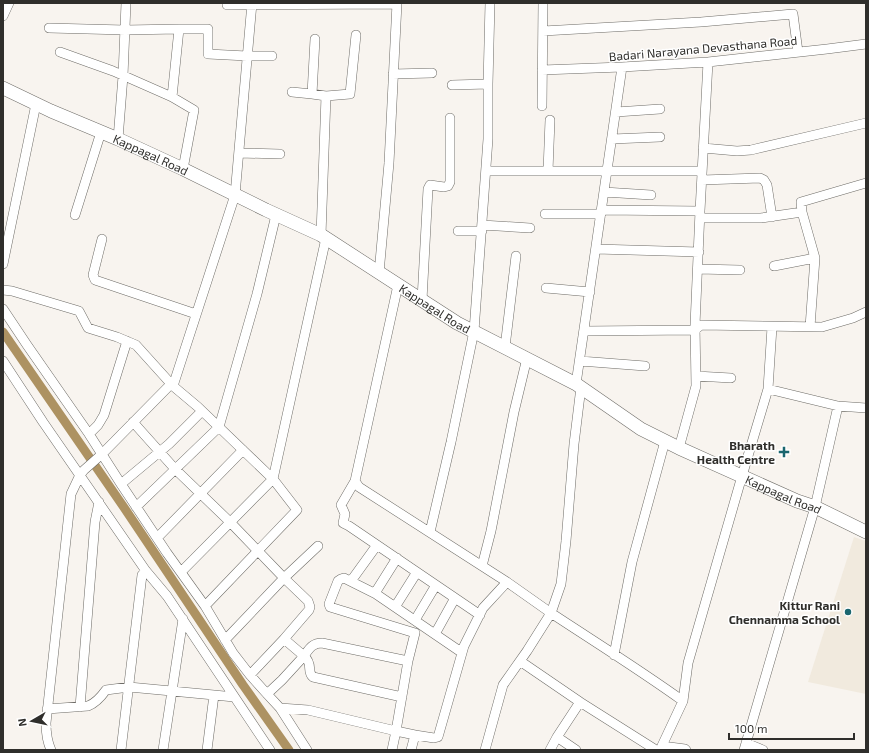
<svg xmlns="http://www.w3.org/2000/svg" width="869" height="753" font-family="'Exo 2',sans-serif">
	<rect width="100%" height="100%" fill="#f8f4ef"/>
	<path fill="#f1eade" d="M854 537 866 541V694L808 682Z"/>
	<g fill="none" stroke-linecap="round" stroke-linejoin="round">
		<path stroke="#ad9262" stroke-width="9" d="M3 332 123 506 243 685 289 750"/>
		<defs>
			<path id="street" d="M227 3V5L397 4
				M3 16 9 3
				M49 28 125 30 179 29
				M543 31 701 22 793 14 798 52
				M315 39 312 94 326 96
				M60 52 113 71 172 97 194 110 183 169
				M542 70 622 67 708 62 827 49 866 44
				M393 74 432 73
				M452 85 488 84
				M292 92 312 94
				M172 97 179 29H208V54L247 56H272
				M542 106 543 3
				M616 112 660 109
				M118 139 123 76 126 3
				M612 139 660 137
				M703 148 737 151 751 150 866 123
				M239 153 280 154
				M486 171H702
				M548 171 550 120
				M702 180 760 178 764 180 767 185 772 217
				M604 192 651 195
				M602 210 700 211
				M802 212 815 258 810 327
				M545 214H601
				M75 215 101 132
				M700 218H761L802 212 801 202 866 183
				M482 225 530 228
				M458 231H482
				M321 235 326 96 350 94 356 35
				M102 239 93 275 95 280 196 314
				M596 249 699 252
				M3 264 36 104
				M774 266 815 258
				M698 269 740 270
				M379 273 389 163 397 3
				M398 285 355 481 359 487 507 582
				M546 288 590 292
				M3 290 12 291 79 311 88 328 117 337 136 345 173 386 198 407 273 479 297 510 205 606
				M422 300 428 189 430 185 444 187 448 186 450 182V118
				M3 309 27 345 89 434 121 484 167 553 205 606 233 653 250 675 267 694 280 708 307 750
				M584 331 695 330 701 325 822 327 853 318 866 312
				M505 347 516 256
				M3 361 43 422 146 571 167 596 270 750
				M580 361 645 366
				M696 376 731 378
				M576 384 622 67
				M173 386 235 195 252 3
				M768 389 838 406 866 408
				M133 422 175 469 230 522 284 578 308 601 310 607 309 610 284 639 250 675
				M89 434 98 425 104 415 127 341
				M679 448 696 386 695 325 700 211 708 62
				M355 481 341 505 345 514 343 523 349 526 480 615
				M121 484 169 444 202 411
				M136 507 219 427 257 294 276 215
				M430 532 451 442 474 331 488 139V84L490 3
				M157 538 243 450
				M482 566 491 531 514 412 527 358
				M181 572 273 479 326 238
				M351 581 377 545
				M375 593 397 558
				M395 607 417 572
				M415 620 436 585
				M435 634 455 598
				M225 640 284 578 318 546
				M614 655 632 562 665 441
				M408 661 415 633 330 607 329 604 338 581 341 579 344 578 376 594 461 652
				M520 661 580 702 557 737
				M267 694 282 680 304 656 284 639
				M402 697 313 677C306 671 314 665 304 656 309 649 312 643 322 643L408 661 396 731 415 735
				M683 701 688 663 742 476 768 389 772 327
				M580 702 656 750
				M80 707 95 522 99 502
				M280 708 308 710 396 731 392 750
				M47 709 88 706C96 703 101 697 106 690L129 687 214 695
				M746 743 763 750
				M662 746 685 749 686 750
				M51 750C47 741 46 733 46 723L71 494 80 475 84 470 102 454 171 384
				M121 750 142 575 146 571
				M163 750 183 619
				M207 750 214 695 234 697
				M411 750 415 735 434 738 438 737 464 646 483 608 507 582 551 613 561 584 566 541 574 444 581 387
				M485 750 503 685 527 651 551 613C595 642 640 670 683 701L660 750
				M550 750 557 737 576 750
				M744 750 815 507 838 406"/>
			<g id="secondary">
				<path id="s1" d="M3 88 51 111 118 139 183 169 266 210 321 235 457 323 576 384 641 429 679 448 797 501 815 507 866 532"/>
			</g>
		</defs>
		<use href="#street" stroke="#6e6c67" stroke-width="10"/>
		<use href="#secondary" stroke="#6e6c67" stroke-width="14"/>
		<use href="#street" stroke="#fff" stroke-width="9"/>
		<use href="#secondary" stroke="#fff" stroke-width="13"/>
	</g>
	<g fill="#1a666f" stroke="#fff" stroke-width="1.5">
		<path d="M782 446h4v4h4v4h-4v4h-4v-4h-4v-4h4z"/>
		<circle cx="848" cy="612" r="4"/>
	</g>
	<g text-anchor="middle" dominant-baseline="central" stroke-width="3" stroke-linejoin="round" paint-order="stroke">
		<g font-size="12" fill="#2f2e2b" stroke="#fff">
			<text transform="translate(703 48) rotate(-5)">Badari Narayana Devasthana Road</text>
			<text stroke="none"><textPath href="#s1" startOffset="162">Kappagal Road</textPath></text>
			<text stroke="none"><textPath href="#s1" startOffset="486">Kappagal Road</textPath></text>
			<text stroke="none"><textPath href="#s1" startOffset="882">Kappagal Road</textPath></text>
		</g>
		<g font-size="12" font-weight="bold" fill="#2f2e2b" stroke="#fff" text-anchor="end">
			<text x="775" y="445">Bharath<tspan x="775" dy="14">Health Centre</tspan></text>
			<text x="840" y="605">Kittur Rani<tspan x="840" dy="14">Chennamma School</tspan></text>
		</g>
	</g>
	<rect width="869" height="753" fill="none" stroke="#2f2e2b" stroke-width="8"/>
	<g transform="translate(32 721) rotate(261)" stroke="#ffffff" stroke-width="3" paint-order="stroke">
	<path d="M0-3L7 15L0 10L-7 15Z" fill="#2f2e2b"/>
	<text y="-6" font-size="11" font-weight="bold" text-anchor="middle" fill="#2f2e2b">N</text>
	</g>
	<path d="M729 733v6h125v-6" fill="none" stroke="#2f2e2b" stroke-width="2"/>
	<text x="735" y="733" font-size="12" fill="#2f2e2b" stroke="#ffffff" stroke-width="3" paint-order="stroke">100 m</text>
</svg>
